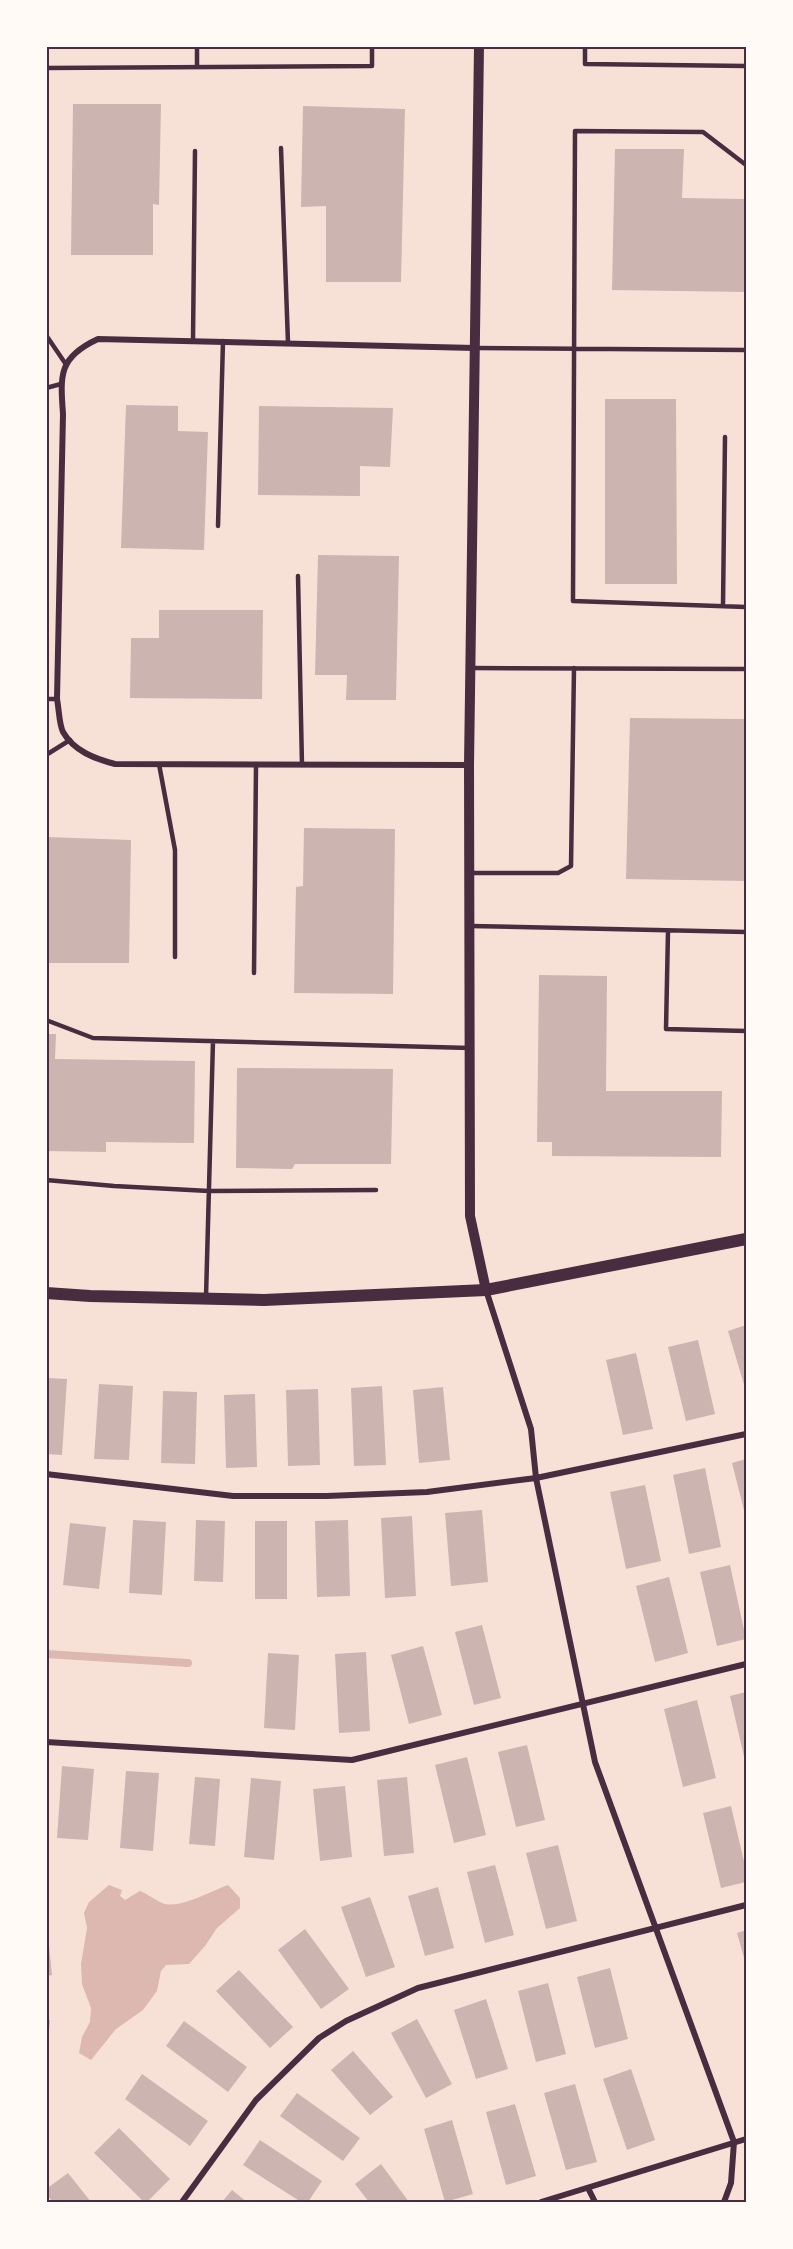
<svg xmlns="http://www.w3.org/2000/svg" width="793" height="2249" font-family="'Nunito Sans',sans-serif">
	<rect width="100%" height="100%" fill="#f7e1d7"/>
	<path fill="#dcb8b0" d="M109 1885 122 1890 120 1896 125 1900 140 1891C148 1894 155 1900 162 1903 178 1910 211 1891 228 1885L240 1898V1908L217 1928 205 1946 189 1964 166 1965 161 1971 157 1991 143 2010 116 2029 91 2060 79 2053 82 2037 90 2022 91 2008 82 1984 81 1964 87 1928 84 1913 89 1902Z"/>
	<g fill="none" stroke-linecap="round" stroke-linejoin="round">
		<path stroke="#dcb8b0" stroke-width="8" d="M46 1654 188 1663"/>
	</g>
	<path fill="#ccb4b1" d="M73 104H161L159 205 153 204V255H71Z
		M303 106 405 109 401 282H326V206L301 207Z
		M615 149H684L682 198 746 199V292L612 290Z
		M605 399H676L677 584H605Z
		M126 405 178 406V431L208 432 204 550 121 548Z
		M259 406 393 408 390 467 360 466V496L258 495Z
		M318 555 399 556 396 700H346L347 675H315Z
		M159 610H263L262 699 130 698 131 638H159Z
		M630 718 746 719V881L626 879Z
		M304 828 395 829 393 994 294 993 296 887 303 886Z
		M46 837 131 840 129 963H46Z
		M539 975 607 976 606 1091H722L721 1157 552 1156V1142H537Z
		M46 1034H56L55 1059 195 1061 194 1143 106 1142V1152L46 1151Z
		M237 1068 393 1069 391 1164H295L292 1169 236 1168Z
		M746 1325V1391L728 1331Z
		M698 1340 715 1414 686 1421 668 1347Z
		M636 1353 653 1429 623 1435 606 1360Z
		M46 1378 67 1379 62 1455 46 1454Z
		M99 1384 133 1386 129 1460 94 1459Z
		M382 1386 386 1465 354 1466 351 1388Z
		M443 1387 450 1460 419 1463 413 1390Z
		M318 1389 320 1465 288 1466 286 1390Z
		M163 1391 197 1392 195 1464 161 1463Z
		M255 1394 257 1467 226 1468 224 1395Z
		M746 1459V1518L732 1463Z
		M705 1468 721 1547 689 1554 673 1475Z
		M645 1485 661 1561 626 1569 610 1492Z
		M482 1510 488 1582 451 1586 445 1513Z
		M412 1516 416 1596 385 1598 381 1518Z
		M133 1520 166 1522 162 1595 129 1593Z
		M196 1520 225 1521 223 1582 194 1581Z
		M348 1520 350 1596 317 1597 315 1521Z
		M255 1521H287V1599H255Z
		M70 1523 106 1527 99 1589 63 1585Z
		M730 1565 746 1639 717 1646 700 1572Z
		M669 1577 688 1653 655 1662 636 1586Z
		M482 1625 501 1698 474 1705 455 1632Z
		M423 1646 442 1715 409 1724 391 1655Z
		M366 1652 370 1731 339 1733 335 1654Z
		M268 1653 299 1655 295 1730 264 1728Z
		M746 1692V1765L730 1696Z
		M697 1700 716 1778 683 1787 664 1709Z
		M527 1745 545 1820 516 1827 498 1752Z
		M467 1757 486 1835 454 1843 435 1765Z
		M62 1766 94 1769 88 1840 57 1838Z
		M126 1771 159 1773 153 1851 120 1848Z
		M195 1777 220 1779 215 1846 189 1844Z
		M407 1777 414 1853 384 1856 377 1780Z
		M251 1778 281 1781 274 1860 244 1857Z
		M345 1786 352 1857 320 1861 313 1789Z
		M731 1806 746 1870V1882L721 1888 703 1813Z
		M558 1845 577 1921 546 1929 526 1853Z
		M495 1865 514 1935 485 1943 467 1872Z
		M438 1887 454 1948 425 1956 408 1896Z
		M370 1897 395 1967 366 1977 341 1907Z
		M305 1929 349 1989 321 2009 278 1950Z
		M746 1930V1965L737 1933Z
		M46 1946H49L52 1975 46 1976Z
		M610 1968 628 2039 595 2048 577 1977Z
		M239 1970 293 2027 270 2048 216 1991Z
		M548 1983 566 2054 536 2062 518 1991Z
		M486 1999 508 2069 476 2079 454 2010Z
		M417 2019 452 2084 426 2098 391 2033Z
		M46 2020H50L48 2040H46Z
		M184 2021 247 2067 228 2092 166 2046Z
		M353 2051 393 2097 370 2115 331 2070Z
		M631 2069 655 2140 627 2150 603 2079Z
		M142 2074 208 2121 190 2146 125 2099Z
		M575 2084 597 2162 566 2170 544 2093Z
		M297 2093 360 2138 343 2161 280 2116Z
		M515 2104 536 2176 506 2185 486 2112Z
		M452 2120 473 2194 445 2202 424 2129Z
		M119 2128 170 2179 147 2202H144L94 2153Z
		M260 2140 322 2181 308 2202H301L243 2165Z
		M381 2164 409 2202H369L355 2184Z
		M68 2173 91 2202H53L46 2194V2189Z
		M232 2190 247 2202H222Z"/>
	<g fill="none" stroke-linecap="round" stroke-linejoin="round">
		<path stroke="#4a2c40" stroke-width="4.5" d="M197 46V67
			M585 46V64L746 66
			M46 68 372 66V46
			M281 148 288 343
			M746 165 703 132 575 131 573 601 746 607
			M46 335 65 363
			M193 340 195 151
			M476 348 746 350
			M46 388 61 384
			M218 526 223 341
			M298 576 302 765
			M723 606 725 437
			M471 668 746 669
			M46 699H57
			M46 755 70 740
			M159 764 175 850V957
			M471 873H558L571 866 574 668
			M470 926 746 932
			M668 931 666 1029 746 1031
			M254 973 256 765
			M46 1020 93 1038 470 1048
			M46 1180 114 1186 209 1191 376 1190
			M206 1297 213 1041"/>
		<path stroke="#4a2c40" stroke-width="6" d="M469 765 115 764C95 759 74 751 63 732 59 724 59 709 57 699L63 414C60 374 59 357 98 339L475 348
			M486 1290 531 1429 536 1478 595 1762 734 2142 731 2183 724 2202
			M46 1474 233 1496H327L427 1492 536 1478 746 1434
			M46 1742 352 1760 746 1664
			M588 2188 595 2202
			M182 2202 256 2100 319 2038 346 2021 418 1988 746 1905
			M541 2202 746 2139"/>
		<path stroke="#4a2c40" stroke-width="10" d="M479 46 469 765 470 1216 486 1290"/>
		<path stroke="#4a2c40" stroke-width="12" d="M46 1293 90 1296 264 1300 486 1290 746 1239"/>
	</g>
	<rect width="793" height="2249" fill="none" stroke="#fffaf5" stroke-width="96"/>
	<rect x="48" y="48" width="697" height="2153" fill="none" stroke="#4a2c40" stroke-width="2"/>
</svg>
